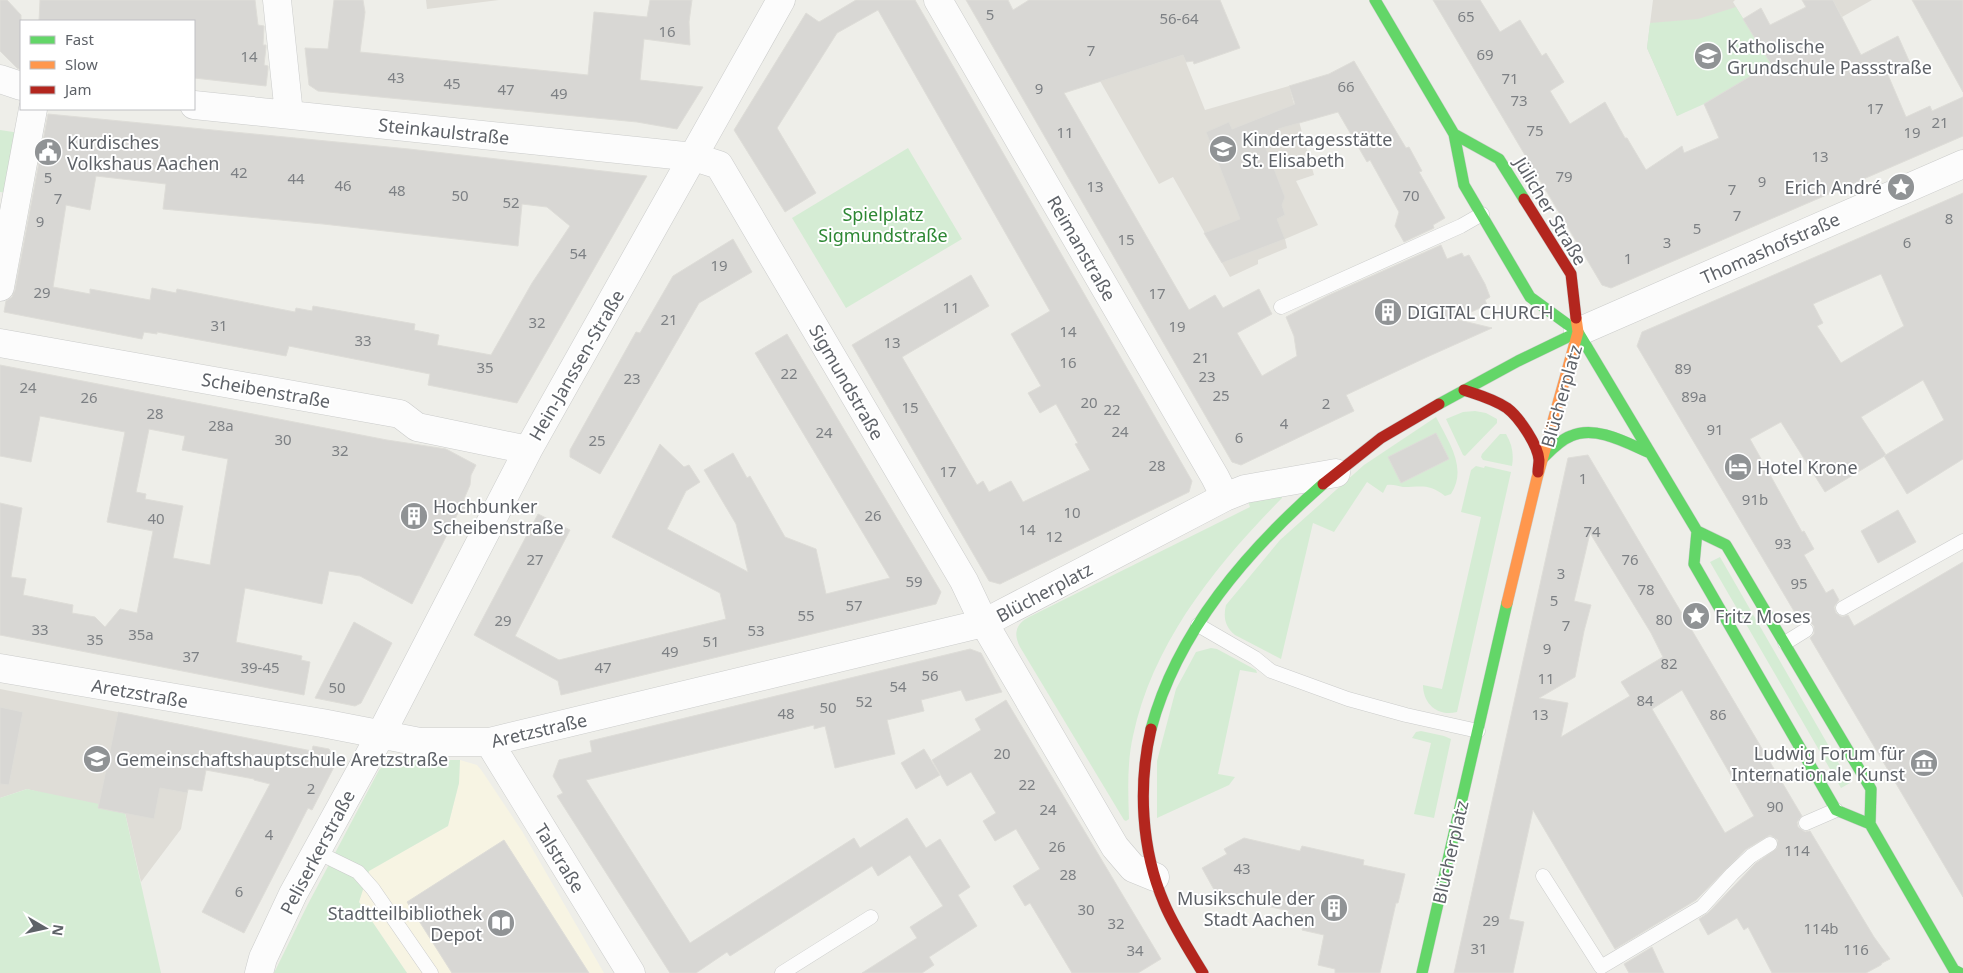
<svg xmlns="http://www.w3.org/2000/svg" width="1963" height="973" font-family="'Noto Sans',sans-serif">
	<rect width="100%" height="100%" fill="#eeeee9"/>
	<path fill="#f7f4e3" d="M460 760 477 765 482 771 522 831 604 973H407L359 902 368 871 448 826 459 783Z"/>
	<path fill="#dfddd7" d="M426 0H499L427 9Z
		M1653 0H1735L1733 2 1771 64 1677 116 1647 48Z
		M1833 0H1872L1842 17Z
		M1183 55 1205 110 1289 86 1314 175 1296 181 1318 225 1285 239 1287 248 1258 260V264L1230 277 1173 177 1159 184 1100 81Z
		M0 689 200 728 181 829 141 882 125 813 98 808 27 789 0 798Z"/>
	<path fill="#d5ecd4" d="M1736 7 1771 64 1704 104 1677 116 1647 48 1650 23 1698 19Z
		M0 130 20 133 8 193 0 192Z
		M908 148 962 239 846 308 792 218Z
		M1475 411 1486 413 1497 419V423L1465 456 1463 455 1446 419 1463 412Z
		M1436 417C1448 441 1468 468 1451 494L1445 496C1429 483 1421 487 1403 487 1397 486 1393 484 1387 485L1383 493 1367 482 1334 532 1313 523 1281 659 1235 635C1225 627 1223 617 1226 605L1280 540 1364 465Z
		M1500 434H1506C1512 444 1514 454 1512 466L1483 460 1481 457 1482 454Z
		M1476 466 1484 468 1485 466 1511 472 1457 712C1438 717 1423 704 1423 685L1442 689 1481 517 1461 512 1471 470Z
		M1282 495V498C1216 565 1153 642 1133 736 1127 762 1128 792 1129 819L1126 821 1124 820 1020 647C1013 633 1016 624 1029 617L1250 507 1248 501Z
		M1720 557 1850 783 1841 788 1710 562Z
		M1211 648 1217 649 1256 670 1257 673 1240 670 1218 774 1235 777 1229 785 1157 818V761L1176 689 1196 652Z
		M1421 731 1444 736 1451 739 1434 818 1414 814 1431 743 1412 738 1416 732Z
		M404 760H460L459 783 448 826 369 871 359 902 407 973H274L307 906 379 770 385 764Z
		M27 789 99 804V808L125 813 161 973H0V798Z"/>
	<path fill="#d8d7d4" stroke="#deddd8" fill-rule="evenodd" d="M0 0H7L21 15V70L17 68 0 51Z
		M40 0H255L258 25 264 26 263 45H266V47L264 65 268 66V69L266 86 194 78V21H39Z
		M334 0H363L365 12 360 52 588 75 594 12 647 17 650 0H692L689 22 690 45 644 39 640 80 703 87 677 129 637 122 318 91 309 85 305 48 328 49Z
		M856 0H915L1192 481 1189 492 1000 584 989 581 852 345 971 275 989 306 902 357 977 485 983 481 989 492 1011 481 1023 502 1090 470 1075 444 1078 443 1056 404 1040 413 1028 393 1041 386 1011 334 1050 311 878 10 837 33 777 128 816 193 785 212 734 130 806 13 819 22Z
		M966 0H1008L1013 10 1029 0H1220L1240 48 1194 64 1193 61 1186 62 1183 55 1064 93 1189 310 1215 295 1223 308 1259 289 1272 314 1237 333 1262 376 1297 356 1294 336 1286 317 1329 295 1441 245 1447 259 1462 253 1464 257 1469 255 1485 284 1490 297 1485 300 1487 305 1455 319 1492 328 1427 357 1346 395 1354 411 1241 465 1232 462Z
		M1433 0H1480L1500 32 1520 20 1542 56 1546 53 1564 82 1550 91 1570 124 1605 102 1625 138H1627L1646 170 1682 146 1684 153 1719 138 1704 104 1771 64 1743 19 1761 8 1770 25 1806 7 1802 0H1833L1861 55 1898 36 1910 63 1888 75 1906 117 1930 106 1932 111 1963 97V136L1611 288 1602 285Z
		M1912 0H1963V92Z
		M1354 61 1406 148 1409 147 1422 171 1419 172 1445 218 1433 225 1434 228 1404 242 1395 226 1399 212 1370 160 1367 162 1338 112 1278 129 1281 136 1264 143 1285 197 1282 205 1285 215 1277 219 1285 239 1222 263 1204 233 1240 219 1206 132 1229 122 1232 129 1295 104 1289 86 1329 74Z
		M48 114 409 149 647 176 517 403 428 385 430 374 289 346 286 356 157 332V334L144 332 142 339 4 312 6 301 12 297 15 290ZM96 176 166 184 163 209 323 224 518 246 522 204 547 207 570 226 532 283 491 355 437 345 439 335 414 330 415 324 313 306 312 311 296 308 295 312 177 289 176 293 152 288 150 300 90 289V294L53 287 66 205 90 210Z
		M1963 193V459L1907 494 1884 456 1944 420 1923 380 1861 417 1886 455 1825 492 1781 422 1750 439 1802 532 1804 531 1814 549 1804 555 1826 593 1833 589 1839 600 1834 607 1836 613 1842 617 1848 615 1854 626 1963 562V897L1810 638 1814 634V626L1810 622 1801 623 1637 346 1642 332ZM1881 274 1904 326 1841 363 1817 326 1823 323 1813 304Z
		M733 239 752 272 699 303 600 474 570 457V450L636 332 640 333 673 276Z
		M787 334 941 592 936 604 561 695 558 681 474 635 538 514 570 530 515 636 559 660 726 619 720 593 612 537 660 444 684 467 689 465 700 482 686 491 667 529 748 572 736 524 704 470 733 453 747 478 750 476 785 537 816 549 826 594 890 578 755 353Z
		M0 365 387 440 446 449 476 465 471 475 470 485 464 499 466 509 458 513 412 604 360 576 329 571 322 604 245 588 236 642 302 656 301 660 310 662 304 695 0 635V503L22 508 11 577 26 579 23 595 73 605 72 613 95 617 105 627 120 609 137 613 153 531 107 522 125 432 40 416 31 462 0 456ZM149 429 185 436 182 450 228 459 210 565 173 558 183 506 145 499 146 494 136 492Z
		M1436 433 1449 459 1401 483 1388 457Z
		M1588 455 1802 816 1797 822 1798 827 1805 832 1810 831 1874 937 1890 959 1882 963 1881 965 1866 973H1772L1748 927 1744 930 1737 918 1708 935 1699 919 1708 913 1756 863 1777 848 1778 840 1770 835 1745 850 1696 900 1615 949 1533 810 1509 919 1524 922 1513 973H1454L1568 458ZM1590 533 1651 633 1663 657 1621 682 1630 696 1561 737 1568 703 1539 698 1575 677 1584 631 1591 605 1574 601ZM1682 690 1754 816 1725 833 1652 709Z
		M1898 510 1916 542 1878 563 1861 531Z
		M354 622 392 643 361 703 355 706 315 698Z
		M970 649 981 653 1002 692 966 701 961 690 921 700 924 711 887 720 895 754 835 768 825 726 814 729V725L586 780 690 943 854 838 860 848 907 818 926 848 940 839 970 887 958 895 977 926 929 957 934 965 922 973H862L917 938 910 927 943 906 910 855 878 876 872 866 730 956 727 952 696 973H670L557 796 563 793 553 776 559 760 592 752 590 741Z
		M1006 700 1161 959 1138 973H1072L1030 903 1025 906 1013 886 1040 869 1016 829 995 841 983 821 996 813 971 772 947 786 932 760 981 730 975 719Z
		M0 707 23 712 9 785 0 784Z
		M118 712 312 751 313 746 329 749 336 763 312 810 308 808 244 933 202 912 270 784 254 780V779L206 770 202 791 188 789 187 793 160 788 154 819 98 808Z
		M924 749 940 775 916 789 901 763Z
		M1244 838 1300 851 1302 846 1364 860 1363 865 1405 874 1398 903H1396L1380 973H1335V969L1318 965 1324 935 1302 930 1305 920 1288 916 1289 911 1248 902 1243 892 1222 904 1202 868 1227 854 1224 849Z
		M504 840 589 973H452L407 902Z
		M1652 947 1664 973H1629L1624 964Z"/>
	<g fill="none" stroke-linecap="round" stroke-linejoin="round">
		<defs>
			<path id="lane" d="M1281 307 1461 226 1482 214
				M1843 608 1963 541
				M1198 625 1255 658 1271 671 1348 699 1406 715 1478 731
				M1785 643 1806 630
				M1806 823 1836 810
				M317 852 358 872 373 889 431 973
				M1543 876 1601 967 1702 907 1732 874 1751 856 1770 844
				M782 973 871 917"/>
			<path id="street" d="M277 0 289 114
				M938 0 1215 477 1225 497
				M0 79 21 86
				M194 105 694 157 719 165 964 581 984 623 1115 847 1133 868 1155 877
				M0 287 33 109
				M1578 332 1963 164
				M0 343 400 414 417 427 528 450
				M0 668 322 723 420 742H489L984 623 1225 497 1245 489 1336 473
				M489 742 631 973
				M259 973 263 958 293 894 381 734 528 450 781 0"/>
			<path id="fast" d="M1375 0 1454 134 1464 185 1530 297 1578 332
				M1454 134 1499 159 1524 199
				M1578 332 1697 531 1694 564 1836 810 1870 824
				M1439 404 1518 361 1578 332
				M1543 458C1551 450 1560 440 1571 436 1596 425 1627 443 1650 453
				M1697 531 1726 545 1871 789 1870 824 1954 970 1960 973
				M1151 729C1177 631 1248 550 1323 484
				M1422 973 1507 603"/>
			<path id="slow" d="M1507 603 1537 478 1578 332 1576 318"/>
			<path id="jam" d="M1524 199 1571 274 1576 318
				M1464 390C1479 395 1494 399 1507 408 1519 417 1538 445 1539 460 1539 464 1538 468 1538 472
				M1323 484 1381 438 1439 404
				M1151 729C1138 785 1141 849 1164 903 1174 927 1189 950 1203 973"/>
		</defs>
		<use href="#lane" stroke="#cbcccb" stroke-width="15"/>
		<use href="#street" stroke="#cbcccb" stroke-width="29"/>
		<use href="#fast" stroke="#cacbca" stroke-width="12"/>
		<use href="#slow" stroke="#cacbca" stroke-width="12"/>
		<use href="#jam" stroke="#cacbca" stroke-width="12"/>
		<use href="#lane" stroke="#fcfcfc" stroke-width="14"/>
		<use href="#street" stroke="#fcfcfc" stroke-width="28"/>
		<use href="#fast" stroke="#63d668" stroke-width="11"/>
		<use href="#slow" stroke="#ff974d" stroke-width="11"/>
		<use href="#jam" stroke="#b3261e" stroke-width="11"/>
	</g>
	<defs>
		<symbol id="school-disc" viewBox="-11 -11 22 22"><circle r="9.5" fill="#909395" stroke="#fff"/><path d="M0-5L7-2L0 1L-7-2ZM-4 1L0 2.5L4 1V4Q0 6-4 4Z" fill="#fff"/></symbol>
		<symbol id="civic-disc" viewBox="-11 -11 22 22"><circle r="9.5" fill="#909395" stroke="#fff"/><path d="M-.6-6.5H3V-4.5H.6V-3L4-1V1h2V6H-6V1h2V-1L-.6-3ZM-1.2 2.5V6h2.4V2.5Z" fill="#fff"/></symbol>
		<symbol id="sight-disc" viewBox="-11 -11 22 22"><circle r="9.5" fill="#909395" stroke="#fff"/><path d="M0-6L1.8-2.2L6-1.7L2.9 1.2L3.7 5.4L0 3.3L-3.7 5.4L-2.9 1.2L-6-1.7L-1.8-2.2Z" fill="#fff"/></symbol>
		<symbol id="building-disc" viewBox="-11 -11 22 22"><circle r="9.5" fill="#909395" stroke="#fff"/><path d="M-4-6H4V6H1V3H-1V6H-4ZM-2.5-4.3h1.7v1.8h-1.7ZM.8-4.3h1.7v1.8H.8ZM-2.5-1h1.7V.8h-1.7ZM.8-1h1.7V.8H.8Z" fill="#fff"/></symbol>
		<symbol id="hotel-disc" viewBox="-11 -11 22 22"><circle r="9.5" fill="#909395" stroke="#fff"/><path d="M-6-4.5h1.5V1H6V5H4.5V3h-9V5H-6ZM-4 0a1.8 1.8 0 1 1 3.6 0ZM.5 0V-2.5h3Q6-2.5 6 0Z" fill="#fff"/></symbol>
		<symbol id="museum-disc" viewBox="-11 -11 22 22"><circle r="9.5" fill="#909395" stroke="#fff"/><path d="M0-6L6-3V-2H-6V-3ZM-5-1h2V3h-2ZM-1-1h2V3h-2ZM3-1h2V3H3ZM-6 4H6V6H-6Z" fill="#fff"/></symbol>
		<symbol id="library-disc" viewBox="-11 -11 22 22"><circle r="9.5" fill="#909395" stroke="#fff"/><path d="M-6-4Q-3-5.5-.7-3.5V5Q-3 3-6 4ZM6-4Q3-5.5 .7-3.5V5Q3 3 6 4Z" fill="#fff"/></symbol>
	</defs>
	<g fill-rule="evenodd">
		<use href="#school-disc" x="1692" y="40" width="32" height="32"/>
		<use href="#school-disc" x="1207" y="133" width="32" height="32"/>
		<use href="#civic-disc" x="32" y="136" width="32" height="32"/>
		<use href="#sight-disc" x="1885" y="171" width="32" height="32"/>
		<use href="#building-disc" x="1372" y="296" width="32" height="32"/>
		<use href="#hotel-disc" x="1722" y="451" width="32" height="32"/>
		<use href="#building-disc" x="398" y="500" width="32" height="32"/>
		<use href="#sight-disc" x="1680" y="600" width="32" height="32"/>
		<use href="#school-disc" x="81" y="743" width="32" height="32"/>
		<use href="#museum-disc" x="1908" y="747" width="32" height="32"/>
		<use href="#building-disc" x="1318" y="892" width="32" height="32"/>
		<use href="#library-disc" x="485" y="907" width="32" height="32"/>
	</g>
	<g text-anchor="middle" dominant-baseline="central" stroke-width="4" stroke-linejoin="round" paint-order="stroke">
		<g font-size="15" fill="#7d8084">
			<text x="990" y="14">5</text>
			<text x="1466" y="16">65</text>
			<text x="1179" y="18">56-64</text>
			<text x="667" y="31">16</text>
			<text x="1091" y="50">7</text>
			<text x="1485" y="54">69</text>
			<text x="249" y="56">14</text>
			<text x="396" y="77">43</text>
			<text x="1510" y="78">71</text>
			<text x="452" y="83">45</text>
			<text x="1346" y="86">66</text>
			<text x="1039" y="88">9</text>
			<text x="506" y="89">47</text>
			<text x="559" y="93">49</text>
			<text x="1519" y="100">73</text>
			<text x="1875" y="108">17</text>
			<text x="1940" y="122">21</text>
			<text x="1535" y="130">75</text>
			<text x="1065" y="132">11</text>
			<text x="1912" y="132">19</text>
			<text x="1820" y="156">13</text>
			<text x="239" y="172">42</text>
			<text x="1564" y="176">79</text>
			<text x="48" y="177">5</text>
			<text x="296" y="178">44</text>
			<text x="1762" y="181">9</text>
			<text x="343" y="185">46</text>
			<text x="1095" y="186">13</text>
			<text x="1732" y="189">7</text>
			<text x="397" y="190">48</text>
			<text x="460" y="195">50</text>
			<text x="1411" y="195">70</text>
			<text x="58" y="198">7</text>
			<text x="511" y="202">52</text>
			<text x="1737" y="215">7</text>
			<text x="1949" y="218">8</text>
			<text x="40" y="221">9</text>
			<text x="1697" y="228">5</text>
			<text x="1126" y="239">15</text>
			<text x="1667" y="242">3</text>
			<text x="1907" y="242">6</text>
			<text x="578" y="253">54</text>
			<text x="1628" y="258">1</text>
			<text x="719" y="265">19</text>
			<text x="42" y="292">29</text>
			<text x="1157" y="293">17</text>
			<text x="951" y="307">11</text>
			<text x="669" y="319">21</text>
			<text x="537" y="322">32</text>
			<text x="219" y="325">31</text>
			<text x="1177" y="326">19</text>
			<text x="1068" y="331">14</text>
			<text x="363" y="340">33</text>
			<text x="892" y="342">13</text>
			<text x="1201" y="357">21</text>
			<text x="1068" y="362">16</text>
			<text x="485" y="367">35</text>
			<text x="1683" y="368">89</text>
			<text x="789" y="373">22</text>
			<text x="1207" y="376">23</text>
			<text x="632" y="378">23</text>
			<text x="28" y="387">24</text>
			<text x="1221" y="395">25</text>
			<text x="1694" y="396">89a</text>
			<text x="89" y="397">26</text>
			<text x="1089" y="402">20</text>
			<text x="1326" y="403">2</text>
			<text x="910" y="407">15</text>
			<text x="1112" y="409">22</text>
			<text x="155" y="413">28</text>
			<text x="1284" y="423">4</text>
			<text x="221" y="425">28a</text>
			<text x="1715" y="429">91</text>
			<text x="1120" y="431">24</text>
			<text x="824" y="432">24</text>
			<text x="1239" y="437">6</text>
			<text x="283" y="439">30</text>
			<text x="597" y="440">25</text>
			<text x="340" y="450">32</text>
			<text x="1157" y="465">28</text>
			<text x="948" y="471">17</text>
			<text x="1583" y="478">1</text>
			<text x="1755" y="499">91b</text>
			<text x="1072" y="512">10</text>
			<text x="873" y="515">26</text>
			<text x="156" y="518">40</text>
			<text x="1027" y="529">14</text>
			<text x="1592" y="531">74</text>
			<text x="1054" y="536">12</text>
			<text x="1783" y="543">93</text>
			<text x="535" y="559">27</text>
			<text x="1630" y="559">76</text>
			<text x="1561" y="573">3</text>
			<text x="914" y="581">59</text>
			<text x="1799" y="583">95</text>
			<text x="1646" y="589">78</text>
			<text x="1554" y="600">5</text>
			<text x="854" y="605">57</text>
			<text x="806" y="615">55</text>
			<text x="1664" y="619">80</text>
			<text x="503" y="620">29</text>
			<text x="1566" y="625">7</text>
			<text x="40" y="629">33</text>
			<text x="756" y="630">53</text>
			<text x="141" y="634">35a</text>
			<text x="95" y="639">35</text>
			<text x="711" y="641">51</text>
			<text x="1547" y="648">9</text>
			<text x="670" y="651">49</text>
			<text x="191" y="656">37</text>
			<text x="1669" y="663">82</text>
			<text x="260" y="667">39-45</text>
			<text x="603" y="667">47</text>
			<text x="930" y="675">56</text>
			<text x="1546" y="678">11</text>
			<text x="898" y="686">54</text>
			<text x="337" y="687">50</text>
			<text x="1645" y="700">84</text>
			<text x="864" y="701">52</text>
			<text x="828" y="707">50</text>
			<text x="786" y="713">48</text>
			<text x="1540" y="714">13</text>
			<text x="1718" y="714">86</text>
			<text x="1002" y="753">20</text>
			<text x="1027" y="784">22</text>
			<text x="311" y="788">2</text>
			<text x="1775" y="806">90</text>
			<text x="1048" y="809">24</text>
			<text x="269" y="834">4</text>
			<text x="1057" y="846">26</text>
			<text x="1797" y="850">114</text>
			<text x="1242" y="868">43</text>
			<text x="1068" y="874">28</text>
			<text x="239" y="891">6</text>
			<text x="1086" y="909">30</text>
			<text x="1491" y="920">29</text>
			<text x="1116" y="923">32</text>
			<text x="1821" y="928">114b</text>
			<text x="1479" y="948">31</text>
			<text x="1856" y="949">116</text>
			<text x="1135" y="950">34</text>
		</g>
		<g font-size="18" fill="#5e6268" stroke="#fff" text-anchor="start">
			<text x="1727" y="46">Katholische<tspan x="1727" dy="21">Grundschule Passstraße</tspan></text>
			<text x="1242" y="139">Kindertagesstätte<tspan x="1242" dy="21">St. Elisabeth</tspan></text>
			<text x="67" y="142">Kurdisches<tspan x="67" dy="21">Volkshaus Aachen</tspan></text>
			<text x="1882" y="187" text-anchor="end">Erich André</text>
			<text x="1407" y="312">DIGITAL CHURCH</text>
			<text x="1757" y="467">Hotel Krone</text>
			<text x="433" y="506">Hochbunker<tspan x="433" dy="21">Scheibenstraße</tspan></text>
			<text x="1715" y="616">Fritz Moses</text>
			<text x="1905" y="753" text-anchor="end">Ludwig Forum für<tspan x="1905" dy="21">Internationale Kunst</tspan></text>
			<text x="116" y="759">Gemeinschaftshauptschule Aretzstraße</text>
			<text x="1315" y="898" text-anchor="end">Musikschule der<tspan x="1315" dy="21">Stadt Aachen</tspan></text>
			<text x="482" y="913" text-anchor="end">Stadtteilbibliothek<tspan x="482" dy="21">Depot</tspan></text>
		</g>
		<g font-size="18" fill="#5e6268" stroke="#fff">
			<text transform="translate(444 131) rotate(6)">Steinkaulstraße</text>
			<text transform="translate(1551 211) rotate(59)">Jülicher Straße</text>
			<text transform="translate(1082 248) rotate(60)">Reimanstraße</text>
			<text transform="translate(1770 248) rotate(-24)">Thomashofstraße</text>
			<text transform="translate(576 365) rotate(-60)">Hein-Janssen-Straße</text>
			<text transform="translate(847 382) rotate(60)">Sigmundstraße</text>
			<text transform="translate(266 390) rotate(10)">Scheibenstraße</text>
			<text transform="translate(1561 396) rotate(-74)">Blücherplatz</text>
			<text transform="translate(1044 592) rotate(-28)">Blücherplatz</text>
			<text transform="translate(140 693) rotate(10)">Aretzstraße</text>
			<text transform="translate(539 730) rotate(-13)">Aretzstraße</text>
			<text transform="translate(317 852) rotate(-62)">Peliserkerstraße</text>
			<text transform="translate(1450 852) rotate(-77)">Blücherplatz</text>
			<text transform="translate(560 858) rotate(58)">Talstraße</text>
		</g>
		<g font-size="18" fill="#2d8733" stroke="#fff">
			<text x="883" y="214">Spielplatz<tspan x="883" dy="21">Sigmundstraße</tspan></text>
		</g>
	</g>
	<rect x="20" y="20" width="175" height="90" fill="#ffffff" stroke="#bfc0c3"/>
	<rect x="30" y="36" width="25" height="8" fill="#63d668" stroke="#bfc0c3"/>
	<text x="65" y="45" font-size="15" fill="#5e6268">Fast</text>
	<rect x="30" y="61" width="25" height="8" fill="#ff974d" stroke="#bfc0c3"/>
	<text x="65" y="70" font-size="15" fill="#5e6268">Slow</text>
	<rect x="30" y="86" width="25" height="8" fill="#b3261e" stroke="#bfc0c3"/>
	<text x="65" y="95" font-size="15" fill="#5e6268">Jam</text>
	<g transform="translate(45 928) rotate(99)" stroke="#ffffff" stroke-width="4" paint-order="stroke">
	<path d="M0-4L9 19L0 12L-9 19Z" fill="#5e6268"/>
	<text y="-8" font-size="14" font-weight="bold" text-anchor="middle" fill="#5e6268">N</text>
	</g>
</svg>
